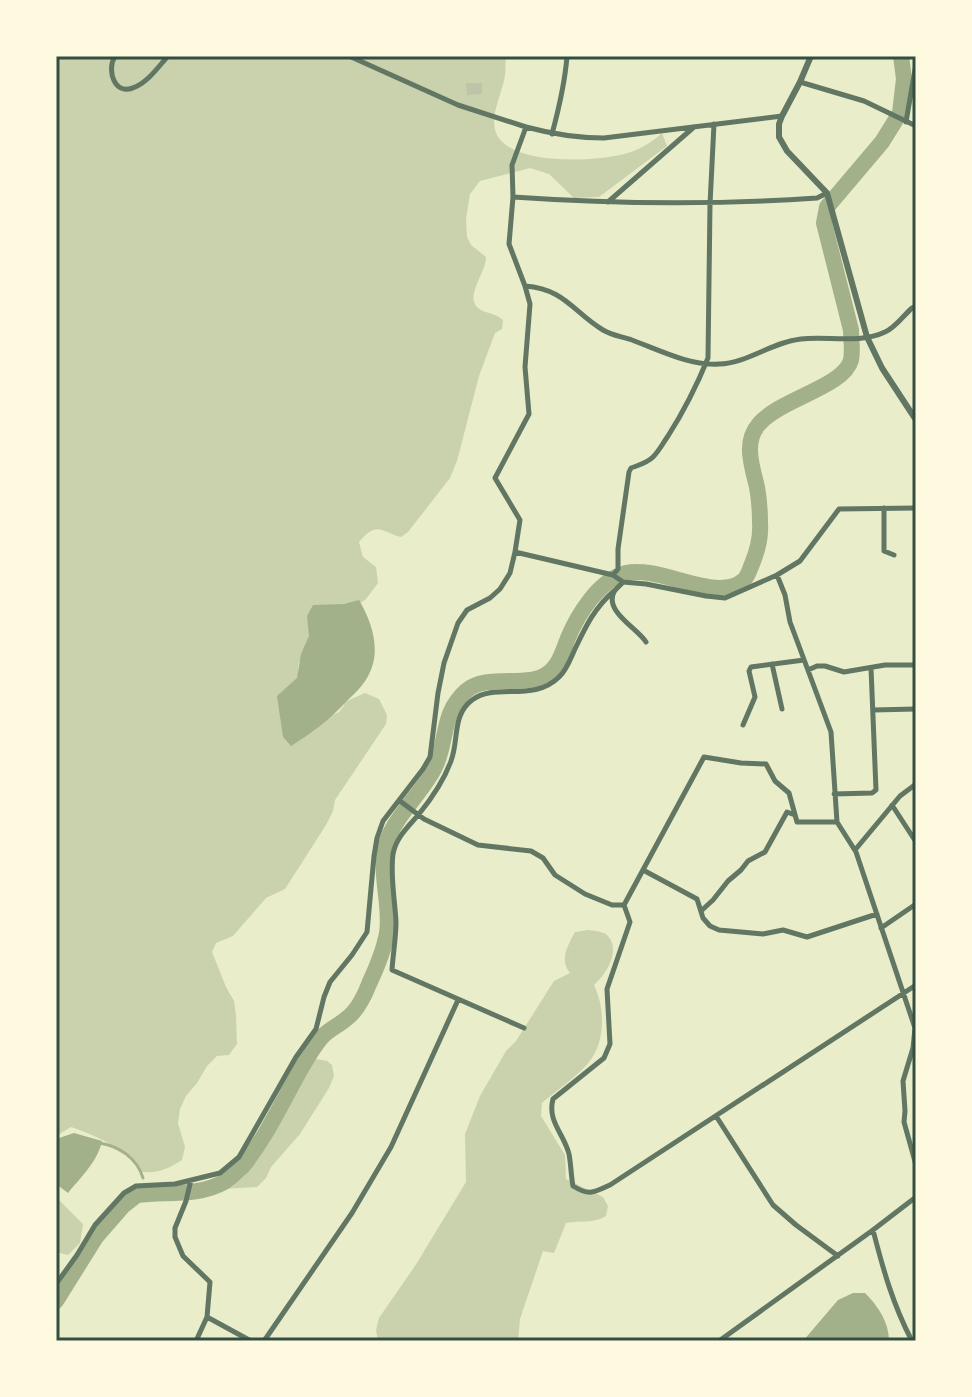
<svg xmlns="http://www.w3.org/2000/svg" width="972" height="1397" font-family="'Alegreya Sans',sans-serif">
	<rect width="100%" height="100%" fill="#e9edc9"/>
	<path fill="#cad2ad" d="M56 56H506C505 62 506 69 505 75 503 93 488 117 497 135 513 167 602 162 631 152 643 148 653 141 662 133L667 146 599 197 574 198 549 174 530 168 480 181 470 194 466 219 467 237 471 245 486 257C487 272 464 295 478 308 485 314 494 312 503 320L502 329 495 333 479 376 457 461 450 478 408 532 401 537C381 532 377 520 359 542L363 557 376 567 378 583 366 599 312 638 304 657 299 662 298 669 320 721 339 712 347 701 365 693 379 699 387 715 386 724 335 800 333 811 326 825 285 889 266 898 233 936 216 943 212 952 226 987 234 1001 236 1016 237 1044 229 1055 217 1056 207 1066 197 1083 186 1096 180 1109 178 1123 185 1147 182 1160C168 1169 159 1173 142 1172 126 1149 97 1136 71 1127L56 1136Z
		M588 930C595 931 603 931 608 936 621 951 606 975 594 985 605 1008 606 1041 589 1062 579 1075 555 1092 542 1103L541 1116 565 1155 566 1179 603 1197 608 1206 606 1216C593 1224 581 1220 566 1223L554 1253 543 1251 520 1319 518 1341H378L376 1330 379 1318 415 1266 466 1182 465 1134 480 1096 506 1051 516 1041 554 981 570 973C559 960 568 945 575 932Z
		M316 1059 327 1061 332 1065 334 1076 329 1088 300 1134 271 1167 266 1178 257 1187 224 1189 240 1175 249 1163 300 1076Z
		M56 1197 83 1224 80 1243 68 1255 56 1252Z"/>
	<path fill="#a3b18a" d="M359 600C373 624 382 653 367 678 362 687 353 695 346 702 329 720 312 733 291 746L283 737 277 696 297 678 301 654 309 636 307 616 313 605 344 604Z
		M74 1133 102 1141C98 1161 81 1177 68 1193L56 1184 57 1151 56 1139Z
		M853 1293H865C878 1306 889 1322 889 1341H803L838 1300Z"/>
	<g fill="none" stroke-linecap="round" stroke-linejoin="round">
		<path stroke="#a3b18a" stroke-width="3" d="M99 1143C119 1146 137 1158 143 1178"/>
		<path stroke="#a3b18a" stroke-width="16" d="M56 1301 96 1237 123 1206 137 1195C165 1191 198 1197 224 1182 231 1178 237 1171 243 1166 267 1136 283 1100 302 1067 308 1057 314 1046 322 1037 329 1029 338 1026 346 1019 357 1011 364 997 369 984 376 969 384 950 387 933 391 907 381 880 384 855 386 823 422 795 435 767 448 740 441 713 466 691 486 673 528 688 547 674 559 666 563 651 568 638 578 614 599 580 626 573 661 565 717 604 744 580 748 576 750 569 752 564 757 552 761 536 760 523 760 511 759 498 757 487 752 466 743 442 759 424 780 399 844 387 851 360 853 350 851 340 851 330L824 223 827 207 882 142 900 113 904 79 901 56"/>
	</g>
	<path fill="#bcc5a7" d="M466 83H482V94L467 95Z"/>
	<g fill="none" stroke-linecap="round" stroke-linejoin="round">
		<path stroke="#617663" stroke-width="5" d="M115 56C106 71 115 97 135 87 148 82 159 66 168 56
			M349 56 458 105 526 127
			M800 82 864 101 916 126
			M782 116 604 138C576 138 552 134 526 127L512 165 513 197 509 244 525 286 530 304 525 367 529 414 495 478 520 520 515 552 613 575 623 582 646 584 706 596 725 598 777 575 800 561 839 509 916 508
			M906 122 916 64
			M552 134C559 108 565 83 567 56
			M513 197C614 204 715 205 817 198L827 193
			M608 202 694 127
			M525 286C565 289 573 312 603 330 611 335 623 337 632 340 659 350 690 366 719 364 748 363 772 342 801 339 828 336 860 344 885 332 895 328 904 315 912 308L916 307
			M884 508V551L894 555
			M613 575 618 569V549L629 472 631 468C639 465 647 463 653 457 659 451 663 443 668 436 684 411 697 385 708 358L710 204 714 124
			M777 575 785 595 790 622 831 732 837 822 856 852 915 1028 913 1048 903 1081 905 1111 904 1122 916 1165
			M623 582C620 586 616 588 614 592 604 611 637 628 646 642
			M772 664 782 709
			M808 670 817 666H825L844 672 885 665H916
			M873 710 916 709
			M743 725 755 697 749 671 751 667 804 660
			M834 794 872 793 876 790 871 668
			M400 801 424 819 478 845 531 851 543 858 555 875 585 894 612 905H624L704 757 741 763 766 764 775 781 789 793 797 822H837
			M892 805 916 842
			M855 850 900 796 916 784
			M643 870 697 899 703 918 710 926 719 930 763 934 783 930 807 937 877 914
			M624 905 630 922 607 989 610 1044 604 1058 553 1099C547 1121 564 1134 569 1154 571 1164 571 1176 573 1186 589 1196 593 1193 610 1185L916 985
			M701 911 713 900 728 881 741 870 748 861 765 852 787 812 795 815
			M881 928 916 904
			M524 1028 392 970C393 954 396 938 396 922 395 901 390 875 393 854 396 837 409 826 419 814 432 798 444 780 451 761 459 740 452 715 472 700 496 682 533 703 559 677 566 671 570 660 574 651 585 628 594 608 614 591
			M716 1116 773 1205 796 1225 838 1256
			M191 1180 186 1201 175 1228V1237L183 1256 210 1282 207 1317 196 1341
			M873 1230C883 1269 893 1305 912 1341
			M56 1284 77 1255 95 1225 124 1193 136 1186 175 1184 220 1173 239 1157 296 1057 316 1029 324 997 330 982 352 955 367 932 374 856 377 838 383 821 423 769 430 757 438 693 444 663 458 623 467 610 490 598 500 589 510 573 515 552
			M207 1317 251 1341
			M264 1341 352 1213 391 1147 458 1000
			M719 1341 873 1230 916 1197"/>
		<path stroke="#617663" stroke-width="6" d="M811 56 800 82 782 116 779 124V137L787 151 827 193 867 337 882 368 916 420"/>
	</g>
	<rect width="972" height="1397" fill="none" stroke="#fefae0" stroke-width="116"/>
	<rect x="58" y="58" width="856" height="1281" fill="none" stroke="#344e41" stroke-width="3"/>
</svg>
